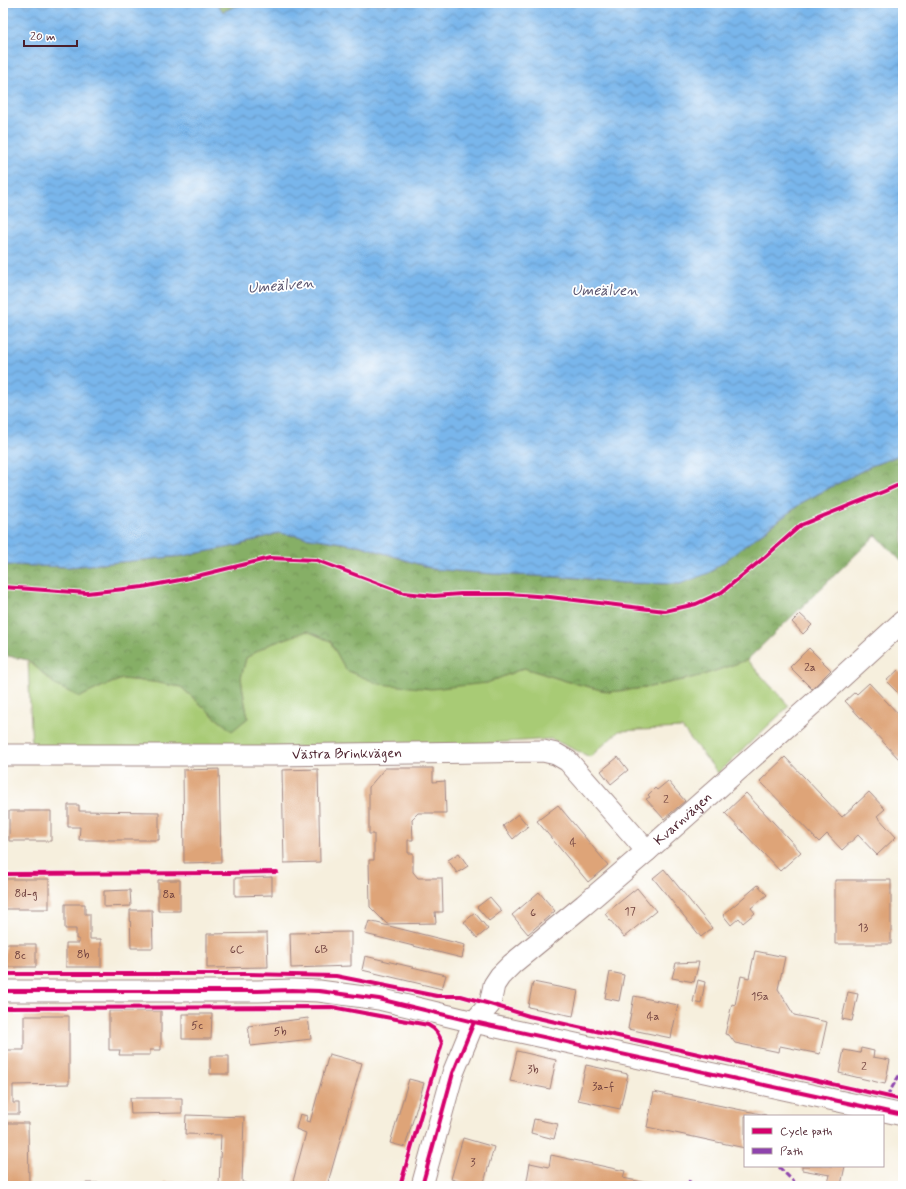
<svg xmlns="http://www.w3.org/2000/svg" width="906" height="1189" font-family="Mynerve,sans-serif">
	<defs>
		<pattern id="forest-crowns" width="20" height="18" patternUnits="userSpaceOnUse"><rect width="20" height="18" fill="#86af66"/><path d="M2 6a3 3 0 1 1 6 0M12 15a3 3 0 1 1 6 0" fill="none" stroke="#708e54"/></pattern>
		<pattern id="water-waves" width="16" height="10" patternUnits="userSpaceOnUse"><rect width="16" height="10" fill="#79b6eb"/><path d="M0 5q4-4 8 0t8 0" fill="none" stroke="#6593bf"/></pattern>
	</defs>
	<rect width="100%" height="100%" fill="#fff"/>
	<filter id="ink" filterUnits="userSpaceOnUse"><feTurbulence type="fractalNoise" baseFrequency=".025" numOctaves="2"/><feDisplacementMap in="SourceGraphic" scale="8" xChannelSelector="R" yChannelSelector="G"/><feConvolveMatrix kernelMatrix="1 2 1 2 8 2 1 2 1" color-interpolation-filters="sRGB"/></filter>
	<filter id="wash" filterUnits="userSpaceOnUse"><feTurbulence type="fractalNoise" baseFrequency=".012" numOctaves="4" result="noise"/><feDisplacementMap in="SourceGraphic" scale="16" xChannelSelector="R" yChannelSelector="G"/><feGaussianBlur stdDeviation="0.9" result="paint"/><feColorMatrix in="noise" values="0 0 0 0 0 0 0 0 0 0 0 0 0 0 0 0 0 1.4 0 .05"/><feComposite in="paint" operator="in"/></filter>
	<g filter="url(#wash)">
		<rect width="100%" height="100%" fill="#f6efdd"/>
		<path fill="#a8cb75" stroke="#797550" d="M307 631 330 641 346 670 487 683 524 668 566 681 609 692 645 688 700 676 747 660 789 706 718 773 682 728 619 731 590 757 552 739 460 745 32 751 28 660 57 686 80 697 101 687 122 679 154 682 181 687 217 719 232 730 248 718 244 698 241 678 246 658 268 645Z"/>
		<path fill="url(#forest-crowns)" stroke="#686748" d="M217 3H242L223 12Z
			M903 454V563L876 535 747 660 700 676 645 688 609 692 566 681 524 668 487 683 431 689 379 684 346 670 330 641 307 631 268 645 246 658 241 678 244 698 248 718 232 731 217 719 181 687 154 682 122 679 101 687 80 697 57 686 28 660 3 655V565L69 567 183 556 236 546 278 533 362 546 433 569 493 574 580 578 622 583 680 584 760 535 803 502 871 466Z"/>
		<path fill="url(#water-waves)" stroke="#626a8b" d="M3 3H217L223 12 242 3H903V454L871 466 803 502 709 573 680 584 622 583 580 578 493 574 433 569 362 546 278 533 236 546 183 556 69 567 3 565Z"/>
		<g id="blocks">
			<path fill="#dea478" d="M800 614 812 625 803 634 792 622Z
				M809 648 831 670 812 689 790 667Z
				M898 670 903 675V698L886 681Z
				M869 683 903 719V755L899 759 845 701 855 692 857 694Z
				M618 757 628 770 611 784 601 771Z
				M785 757 842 817 869 792 885 809 877 816 896 837 877 855 858 835 842 850 827 834 819 842 760 781Z
				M385 768H433V782L445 781 446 813H418L412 819 413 840H408V853H413V872L418 878H442L443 912H435L436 923 387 924 370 907 369 860H374V834H369V787Z
				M219 769 221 862 184 863 183 770Z
				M318 769 320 862 284 863 282 770Z
				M668 781 685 801 664 819 646 799 650 797 648 795 655 788 657 790Z
				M746 793 801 852 780 871 725 813Z
				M68 805H79V811L159 812V840H79L80 827H68Z
				M558 805 608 865 588 882 537 821Z
				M9 811H51V841H9Z
				M518 814 528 826 513 839 503 826Z
				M459 853 468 866 457 873 448 860Z
				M664 869 712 928 701 937 653 878Z
				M272 877V895L235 896V878Z
				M3 879H49V909H3Z
				M158 880H180V911H158Z
				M835 880H891V944H835Z
				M758 885 767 895 751 908 755 913 743 923 739 918 731 925 723 915Z
				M637 888 656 911 624 937 605 914Z
				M130 890 131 906 104 907V891Z
				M539 892 555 911 528 934 512 915Z
				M490 897 502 911 489 921 477 907Z
				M65 904H85V914H90V939H101V967H66V943H79V939H76V929H65Z
				M130 910H152L153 948H131Z
				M475 913 488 929 477 938 464 922Z
				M369 921 465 945 462 958 365 934Z
				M351 932V966L291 968 290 933Z
				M267 933 268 967 207 968V934Z
				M5 944H36V967H4Z
				M755 951 785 957 778 989 794 1015 827 1022 820 1054 780 1046 779 1052 735 1043 729 1035 725 1034 732 1004 735 1005 741 976 749 978Z
				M365 956 446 975 442 989 362 970Z
				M699 962 694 982 672 978 676 963Z
				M610 972 624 975 619 1001 605 998Z
				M698 980 705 982 701 1004 693 1002Z
				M533 982 578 991 573 1016 528 1007Z
				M848 992 858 994 852 1021 842 1019Z
				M634 996 678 1005 671 1038 628 1029Z
				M109 1011H161V1050H150V1055H119L120 1050H109Z
				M182 1014H212L211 1039H182Z
				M24 1016H69V1084L13 1085V1103H19V1114H6L5 1050H24Z
				M308 1018 311 1039 251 1046 248 1026Z
				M861 1048 874 1051 873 1057 890 1060 885 1084 839 1073 844 1050 860 1053Z
				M517 1051 556 1060 550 1089 510 1081Z
				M329 1054 362 1063 327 1186H296L292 1185 306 1133 296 1129 300 1114 307 1116 306 1121 310 1122Z
				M210 1056H229V1074H210Z
				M586 1065 628 1074 620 1109 578 1100Z
				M409 1079 424 1083 405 1147 390 1143Z
				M654 1092 766 1115V1116H745V1148L647 1127Z
				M130 1098H182V1113L131 1114Z
				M186 1115 244 1117 242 1182 254 1186H219L221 1135 185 1134Z
				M534 1119 558 1124 554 1139 531 1133Z
				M3 1123H28L29 1186H3Z
				M463 1138 494 1147 483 1186H476L451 1179Z
				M551 1155 625 1171 623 1178 661 1186H526L530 1163 549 1167Z
				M802 1166H845L841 1185 828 1183 830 1175 802 1170Z
				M164 1182H202V1186H164Z
				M85 1183H123V1186H85Z"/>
		</g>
	</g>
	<g filter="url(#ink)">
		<use href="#blocks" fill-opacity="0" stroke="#a08784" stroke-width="1"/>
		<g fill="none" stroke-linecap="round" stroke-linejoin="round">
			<defs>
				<g id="minor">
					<path id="s1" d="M3 755H273L543 751 556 754 568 761 647 851"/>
					<path d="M3 991H258L292 990 319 991 379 999 474 1022 903 1115"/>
					<path id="s2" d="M422 1186 453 1073 474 1022 490 1004 494 985 500 976 512 964 584 905 647 851 817 700 903 621"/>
				</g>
			</defs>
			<use href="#minor" stroke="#a08784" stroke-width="23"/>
			<use href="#minor" stroke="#fff" stroke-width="21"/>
			<path stroke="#8e44ad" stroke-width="3" stroke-dasharray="6 3" stroke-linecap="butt" d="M887 1096 903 1069
				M779 1167 798 1186
				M688 1186 690 1179"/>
			<defs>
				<path id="cycleway" d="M3 587 87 593 143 587 185 579 270 558 316 560 404 593 434 596 461 594H508L550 597 665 611 696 604 722 592 765 557 801 525 885 491 903 483
					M3 874 229 873 277 872
					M3 974H248L336 976 437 996H461L490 1004 529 1016 903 1100
					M3 991H258L292 990 319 991 379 999 474 1022 903 1115
					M3 1008 332 1007 428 1025C436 1029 439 1034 442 1043L400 1186
					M422 1186 453 1073 474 1022"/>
			</defs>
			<use href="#cycleway" stroke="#fff" stroke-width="6"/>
			<use href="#cycleway" stroke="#d6006c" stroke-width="4"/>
		</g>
	</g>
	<g text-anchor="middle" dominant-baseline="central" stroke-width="3.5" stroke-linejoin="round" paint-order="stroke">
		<g font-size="12" fill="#6f403e">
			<text x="810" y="668">2a</text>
			<text x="666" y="800">2</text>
			<text x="573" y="843">4</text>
			<text x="26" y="894">8d-g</text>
			<text x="169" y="895">8a</text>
			<text x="630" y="912">17</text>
			<text x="533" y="913">6</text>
			<text x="863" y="928">13</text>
			<text x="237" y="950">6C</text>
			<text x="321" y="950">6B</text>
			<text x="83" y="955">8b</text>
			<text x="20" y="956">8c</text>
			<text x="760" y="997">15a</text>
			<text x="653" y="1017">4a</text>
			<text x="197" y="1026">5c</text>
			<text x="280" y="1032">5b</text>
			<text x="864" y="1067">2</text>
			<text x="533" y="1070">3b</text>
			<text x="603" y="1087">3a-f</text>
			<text x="473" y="1163">3</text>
		</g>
		<g font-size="14" fill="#4a1f2b" stroke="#fff">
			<text stroke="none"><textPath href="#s1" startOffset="344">Västra Brinkvägen</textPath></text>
			<text stroke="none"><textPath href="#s2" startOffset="468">Kvarnvägen</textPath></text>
		</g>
		<g font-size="15" font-style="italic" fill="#5a546e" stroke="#fff">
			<text transform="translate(281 286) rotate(-5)">Umeälven</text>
			<text x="605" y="291">Umeälven</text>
		</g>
	</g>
	<rect width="906" height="1189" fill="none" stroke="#fff" stroke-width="16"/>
	<rect x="744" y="1115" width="140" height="52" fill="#ffffff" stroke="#b7a5aa"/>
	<rect x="752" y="1128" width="20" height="6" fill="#d6006c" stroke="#b7a5aa"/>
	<text x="780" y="1135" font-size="12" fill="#4a1f2b">Cycle path</text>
	<rect x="752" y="1148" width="20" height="6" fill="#8e44ad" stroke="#b7a5aa"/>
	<text x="780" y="1155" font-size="12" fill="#4a1f2b">Path</text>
	<path d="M24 40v6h53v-6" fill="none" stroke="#4a1f2b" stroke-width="2"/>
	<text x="30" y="40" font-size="12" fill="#4a1f2b" stroke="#ffffff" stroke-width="3" paint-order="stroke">20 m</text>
</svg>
